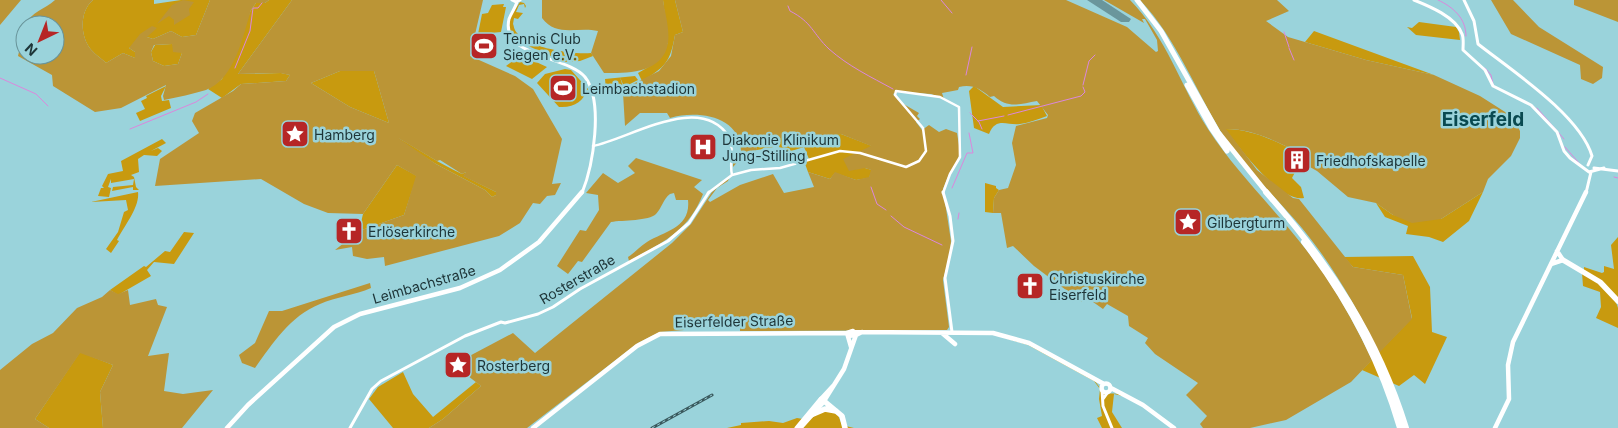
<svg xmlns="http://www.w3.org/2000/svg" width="1618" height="428" font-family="Inter,sans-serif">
	<rect width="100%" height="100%" fill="#9ad3db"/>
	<path fill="#c89a0f" d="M93 0H154V4L181 0H210L196 35 182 37 171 31 153 39 147 37 129 48 135 52V58L123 53 106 63C101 58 93 53 89 47 80 33 80 11 93 0Z
		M269 0H292L238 74 281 73 290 75 286 81 241 84 222 98 208 89 222 79 251 10 256 3H265Z
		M663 0H675L683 32 675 35C670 63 665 67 642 81L638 73 652 65 668 43Z
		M520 2 524 3 526 6 525 8 524 4 519 5 516 12 523 13 518 19 514 18 513 24C514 26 514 30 517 33 528 48 574 55 591 53L593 56 580 61 564 62 515 40 509 28 510 17Z
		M504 4 503 7H506L501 32 478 34 482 14 488 13 492 5Z
		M1419 22 1456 27 1459 32 1460 40 1416 35 1407 27 1412 28Z
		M1314 31 1434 75 1366 60 1305 42Z
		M172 44 182 53 178 64 164 66 153 61 151 52 155 45Z
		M521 55 547 67 532 79 506 66Z
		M565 69 571 70 588 89C583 101 575 108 559 107L537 83 545 74Z
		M340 71H374L389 123 350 107 311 83Z
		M635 76 638 80 624 87 620 77 623 87 606 90 605 79Z
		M166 86 161 96 162 101 169 100 171 108 140 121 136 113 145 109 141 101 147 98 146 96Z
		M974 86 1003 107 1041 105 1047 116C1038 119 1029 123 1020 124 1008 126 996 116 989 134L974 128 969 91Z
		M1225 129C1255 129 1278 143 1304 155L1292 178 1301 187 1304 198C1280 203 1239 147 1225 129Z
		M841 134 872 146 865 168 872 170 869 178 856 180 835 173 830 179 808 172 804 161 809 159 804 147 782 154 779 146 757 150 755 140Z
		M398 138C420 150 440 164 462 174L466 172 464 176 496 192V195L492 197 485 190 436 164 396 139Z
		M162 139 166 143 151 151 158 148 162 151 157 156 144 155 138 159 139 172 131 175 134 177 136 187 139 190H133V187L112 191 113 187 133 185 134 179 111 183V179L108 187 111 188 109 197 98 196 101 188H104L102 186 108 174 123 171 121 161Z
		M397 165 417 176 404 215 359 231 363 214Z
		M985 183 996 186V188L999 190 994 198 993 213 985 212Z
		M138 192C140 207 124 226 117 240L119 241 111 253 106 249 118 232 124 212 128 210 126 200 91 202Z
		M1483 192 1469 221 1443 242 1429 237 1406 234 1408 226 1385 217 1376 203 1393 215 1441 219Z
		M184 232 194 233 174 264 154 262 147 270 151 276 118 295 110 290 144 266 146 267 165 251 170 252Z
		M1618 237V298L1584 270V267L1602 273 1604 272V266L1614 269 1611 245Z
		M1413 256 1430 287 1432 332 1447 337 1425 384 1414 375 1399 386 1362 370 1412 318 1403 275 1353 267 1344 257Z
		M1582 273C1595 278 1615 294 1618 308 1618 314 1618 322 1618 328L1596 318 1601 307 1600 292 1583 286Z
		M995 335C1032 341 1061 363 1094 380L1105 394C1114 393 1118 393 1127 397L1114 394 1112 412 1122 428H1102L1097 418 1102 416 1099 399 1100 389 1094 381 1028 345Z
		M80 352 113 365 100 392 103 428H49L35 419Z
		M403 372 413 394 433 417 476 382 481 386 443 419 429 428H393L369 399 378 387Z
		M828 410 838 415 842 425 854 428H727L741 425V423L769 421 783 423 797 418 809 420 816 413Z"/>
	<path fill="#bb9536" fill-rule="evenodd" d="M0 0H21L0 25Z
		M55 0H93C80 11 80 33 89 47 93 53 101 58 106 63L123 53 135 58V52L129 48 140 34 152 26 157 28 147 37 153 39 171 31 182 37 196 35 210 0H269L265 3H256L251 10C243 36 235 79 206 90 193 94 178 97 164 100L163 96 166 85 121 108 95 112 53 86 52 75 18 56 25 26V55H55V25H25C31 12 45 9 55 0ZM172 44 173 52 182 53 178 64 164 66 153 61 151 52 154 45Z
		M183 0 194 2 189 9 190 15 174 25V20L169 16 157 24 172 5Z
		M292 0H483L470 56 515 76 533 89 562 139 552 184 561 183 555 195 547 196 540 204 533 203 520 223 499 236 385 266 384 257 367 259 353 256 352 247 335 250 359 231 404 215 416 176 397 165 363 214 328 213 304 204 261 179 155 186 160 159 199 133 192 121 195 113 233 91 241 84 286 81 290 75 280 73 238 74ZM340 71H374L389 123 350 107 311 83ZM398 138 437 161 440 160 462 174 466 172 463 176 496 192V195L492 197 485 190 436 164Z
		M542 0H663C665 13 670 30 668 43 663 74 627 73 604 73L591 53 598 31C578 26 557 38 542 18Z
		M675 0H1066L1127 27 1156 52 1158 51 1157 40 1145 19H1142L1144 23 1104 0H1130C1166 36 1181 87 1208 129 1236 172 1273 207 1304 247 1332 282 1353 320 1372 360L1351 382 1286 420 1250 428H1203L1200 424 1207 416 1186 395 1198 383 1155 354 1145 343 1148 338 1129 326 1128 316 1107 304 1103 309 1086 297 1082 302 1034 266 1013 246 1007 248 1001 213H993L994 198 999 190 1008 188 1016 165 1012 143 1016 126 1047 118 1048 115 1037 101C1020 104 1008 109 994 96L990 97C980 89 973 84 959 87L958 90 942 93 944 99 931 94 897 92 893 94 900 102 919 113 917 116 920 119 916 122 922 130 929 125 939 132 946 129 957 133 960 151 958 160 949 174 943 189 951 241 950 254 943 280 949 327 947 330 740 331V325L714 329 686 325 684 330 660 332 638 343 527 428H429L443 419 481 386 468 376 460 361 513 333 535 353 672 243 691 224 712 192 729 178 728 181 717 188 708 200 710 202 740 185 773 174 784 193 814 187 808 172 830 179 835 172 856 180 869 177 871 170 865 168 849 171 843 159 871 146 841 134 755 140 757 150 746 152 733 167V163L741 151C740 116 698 110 670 118L667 113H640L625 126 623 93 627 87 659 71 671 56 675 35 683 32Z
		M1140 0H1277L1289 11 1266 21 1288 37 1366 60 1434 75 1480 96 1513 117 1520 131V138L1511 156 1488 179 1483 192 1441 219 1412 223 1393 215 1376 203 1348 197 1317 171 1301 162 1304 155C1279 143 1255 129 1226 129L1257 170 1293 198 1299 199 1353 267 1403 275 1412 319 1379 353C1357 308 1334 267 1302 228 1277 198 1247 171 1225 138 1196 93 1178 40 1140 0Z
		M1491 0H1513L1539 27 1603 67 1602 78 1593 84 1581 79 1580 65 1511 34Z
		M1574 0H1618V22L1574 5Z
		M636 158 702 180 694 187 703 194C688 232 663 242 629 261L628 257C635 253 640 246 647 242 665 231 691 228 688 200H676L674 193 670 194C663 199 662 208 656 214 649 221 623 220 611 222L582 262 578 261 568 274 557 266 580 230 586 231 599 210 598 195 586 193 603 173 618 183 635 173 628 166Z
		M370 283 371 288C355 295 336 297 320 304 290 316 273 343 255 368L242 363 239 355 255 343 269 311H282Z
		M110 290 118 294 128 290 130 305 156 299 158 305 167 307 148 356 169 353 164 391 183 394 213 390 182 428H103L100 392 113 365 80 353 35 419 49 428H0V370L32 344 53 333 77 308 102 297Z"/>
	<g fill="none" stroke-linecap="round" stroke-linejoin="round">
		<path stroke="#db87dc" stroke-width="1" d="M941 0 952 13
			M1438 0C1453 7 1466 18 1466 36
			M788 6 790 11C812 22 813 34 829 49 848 66 871 77 893 89
			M1284 32 1289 47
			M1289 48 1294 60
			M235 68 250 31 253 8H258L262 3
			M1485 68 1491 75 1493 84
			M966 75 972 47
			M0 78 36 94 48 106
			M1083 85 1089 61 1095 55
			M1537 108 1564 139
			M970 113 979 122 982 129
			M1008 115 1081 96 1085 92 1083 87
			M978 121 1004 116
			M130 129 196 102 208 94
			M1565 147 1579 163
			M1614 177 1618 178
			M871 187 877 204 886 210
			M952 188 967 153H973L969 133
			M891 216 904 227 942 245
			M958 219 959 213"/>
		<path fill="#6a969c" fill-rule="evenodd" d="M1087 0H1102L1131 19 1129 22H1121Z"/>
		<path stroke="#fff" stroke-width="2.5" d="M593 146C631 138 701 92 729 137 735 148 729 163 732 175
			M708 193 732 175 751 170 780 168 840 151 860 153 906 167 919 161 926 151 923 128 895 95 896 91 940 97 959 107 960 157 950 174 943 193"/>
		<path stroke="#fff" stroke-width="3" d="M943 192 950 216 953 241 945 278 952 332
			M1102 390 1103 406 1112 428
			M1103 399 1108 392
			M350 428 372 389 381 381 465 336 501 322 505 323 538 314 553 307 580 289 668 241 689 223 709 192"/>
		<path stroke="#fff" stroke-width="3" d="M512 0 516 2 520 0
			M1414 0C1429 6 1456 17 1462 34 1464 38 1463 45 1463 50L1485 70 1493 86 1531 105 1557 132 1564 151 1570 158 1589 172 1604 168
			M1464 0 1474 21 1478 44C1511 70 1580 115 1592 156L1588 165
			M517 2C515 8 511 14 509 19 500 57 568 56 585 77 604 102 593 166 582 193
			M1594 168 1618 171
			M1586 193 1591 172"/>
		<path stroke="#fff" stroke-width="4.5" d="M1551 264 1563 260 1557 251
			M854 332 993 333 1029 343 1104 384
			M942 333 955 344
			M849 336 854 335 853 331 847 333 851 347
			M1101.5 388a4.5 4.5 0 1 1 9 0a4.5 4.5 0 1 1-9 0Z
			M1111 388 1143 405 1174 428
			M821 399 833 386
			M824 401 844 369 856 335 862 332
			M227 428 248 405 334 327 360 314 460 288 500 270 539 242 582 192
			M533 428 637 346 660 334 847 333
			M1495 428 1509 399 1508 365 1513 342 1586 192"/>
		<path stroke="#fff" stroke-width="5" d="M797 428 821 399 824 401 800 428"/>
		<path stroke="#fff" stroke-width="5.5" d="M1563 260 1600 282 1618 301
			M824 401 842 416 845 428
			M811 415 825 409 836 411"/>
		<path stroke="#fff" stroke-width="5" d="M1137 0 1161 31 1218 132 1267 193
			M1187 85 1211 128 1227 151"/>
		<path stroke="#fff" stroke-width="6" d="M1266 192C1329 263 1378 337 1406 428
			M1304 242C1348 299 1380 359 1400 428"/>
		<defs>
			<path id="rail" d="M652 428 712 395"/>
		</defs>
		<use href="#rail" stroke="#3a595d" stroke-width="3"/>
		<use href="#rail" stroke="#9ad3db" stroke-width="1" stroke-dasharray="3" stroke-linecap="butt"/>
	</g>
	<defs>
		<symbol id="stadium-square" viewBox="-11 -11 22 22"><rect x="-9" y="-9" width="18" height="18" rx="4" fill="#b62626" stroke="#9ad3db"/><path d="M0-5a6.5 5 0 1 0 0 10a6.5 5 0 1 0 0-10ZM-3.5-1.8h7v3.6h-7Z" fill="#fff"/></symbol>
		<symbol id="sight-square" viewBox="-11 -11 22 22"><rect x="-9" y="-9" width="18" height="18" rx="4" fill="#b62626" stroke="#9ad3db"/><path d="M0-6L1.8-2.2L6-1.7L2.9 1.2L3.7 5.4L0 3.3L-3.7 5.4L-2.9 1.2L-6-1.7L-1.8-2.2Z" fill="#fff"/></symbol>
		<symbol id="hospital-square" viewBox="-11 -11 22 22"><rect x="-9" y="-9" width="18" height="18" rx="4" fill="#b62626" stroke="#9ad3db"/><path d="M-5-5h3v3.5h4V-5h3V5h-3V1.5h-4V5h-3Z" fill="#fff"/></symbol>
		<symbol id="building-square" viewBox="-11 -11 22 22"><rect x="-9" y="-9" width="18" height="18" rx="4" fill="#b62626" stroke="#9ad3db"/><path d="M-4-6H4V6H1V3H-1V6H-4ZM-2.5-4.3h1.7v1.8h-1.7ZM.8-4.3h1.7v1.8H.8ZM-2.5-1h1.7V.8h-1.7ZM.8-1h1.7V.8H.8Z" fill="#fff"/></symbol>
		<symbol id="church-square" viewBox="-11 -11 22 22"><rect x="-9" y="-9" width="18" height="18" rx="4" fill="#b62626" stroke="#9ad3db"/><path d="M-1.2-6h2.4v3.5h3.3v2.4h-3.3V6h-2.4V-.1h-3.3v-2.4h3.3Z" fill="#fff"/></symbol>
	</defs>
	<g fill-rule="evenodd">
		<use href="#stadium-square" x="468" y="30" width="32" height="32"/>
		<use href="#stadium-square" x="547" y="72" width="32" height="32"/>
		<use href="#sight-square" x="279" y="118" width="32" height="32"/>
		<use href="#hospital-square" x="687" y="131" width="32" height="32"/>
		<use href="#building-square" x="1281" y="144" width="32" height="32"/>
		<use href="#sight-square" x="1172" y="206" width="32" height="32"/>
		<use href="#church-square" x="333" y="215" width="32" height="32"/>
		<use href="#church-square" x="1014" y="270" width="32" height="32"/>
		<use href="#sight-square" x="442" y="349" width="32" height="32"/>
	</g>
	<g text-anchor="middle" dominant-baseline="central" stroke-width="5" stroke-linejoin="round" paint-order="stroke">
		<g font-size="14" fill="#1e3538" stroke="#9ad3db" text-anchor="start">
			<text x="503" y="38">Tennis Club<tspan x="503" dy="16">Siegen e.V.</tspan></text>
			<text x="582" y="88">Leimbachstadion</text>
			<text x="314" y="134">Hamberg</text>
			<text x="722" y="139">Diakonie Klinikum<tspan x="722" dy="16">Jung-Stilling</tspan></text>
			<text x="1316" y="160">Friedhofskapelle</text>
			<text x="1207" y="222">Gilbergturm</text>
			<text x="368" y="231">Erlöserkirche</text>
			<text x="1049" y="278">Christuskirche<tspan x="1049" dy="16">Eiserfeld</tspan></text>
			<text x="477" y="365">Rosterberg</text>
		</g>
		<g font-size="14" fill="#1e3538" stroke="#9ad3db">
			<text transform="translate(577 279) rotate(-30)">Rosterstraße</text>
			<text transform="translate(424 284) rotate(-16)">Leimbachstraße</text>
			<text transform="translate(734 321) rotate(-1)">Eiserfelder Straße</text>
		</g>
		<g font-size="19" font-weight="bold" fill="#094950" stroke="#9ad3db">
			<text x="1483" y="119">Eiserfeld</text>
		</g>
	</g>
	<g transform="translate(40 40) rotate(223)"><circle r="24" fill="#9ad3db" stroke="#68949a"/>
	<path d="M0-4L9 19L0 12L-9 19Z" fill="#b62626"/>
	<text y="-8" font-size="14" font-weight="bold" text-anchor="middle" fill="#1e3538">N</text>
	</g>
</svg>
